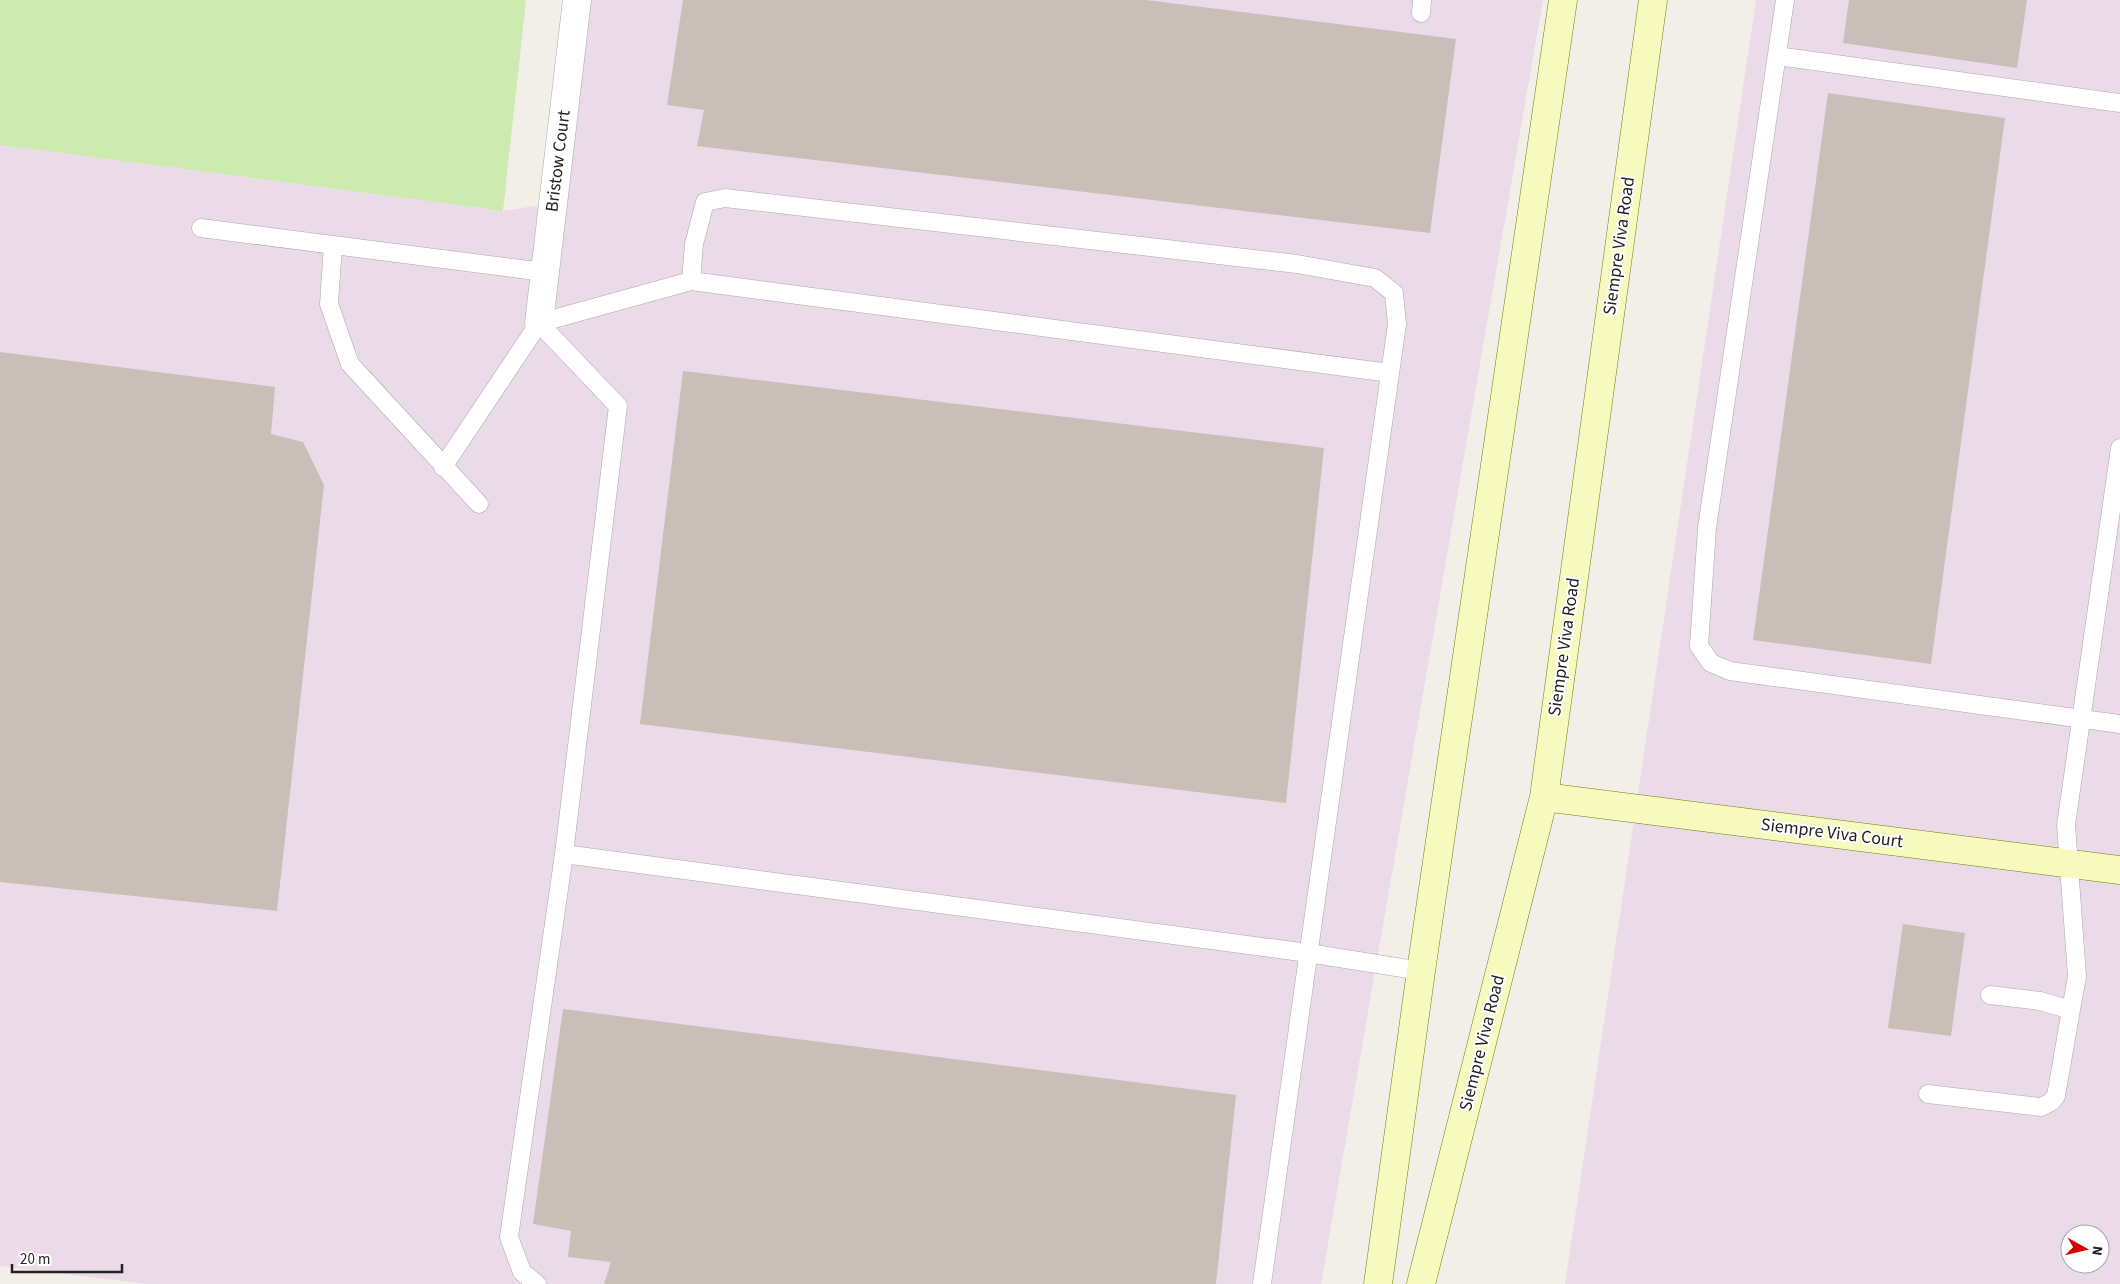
<svg xmlns="http://www.w3.org/2000/svg" width="2120" height="1284" font-family="'Source Sans 3',sans-serif">
	<rect width="100%" height="100%" fill="#f2efe9"/>
	<path fill="#ebdbe8" fill-rule="evenodd" d="M577 0H1543L1321 1284H146L0 1266V145L503 211 553 203Z
		M1756 0H2120V1284H1565ZM2070 1234H2100V1264H2070Z"/>
	<path fill="#cdebb0" d="M0 0H526L503 211 0 145Z"/>
	<path fill="#c7bfb8" d="M683 0H1146L1456 39 1430 233 697 146 704 110 667 105Z
		M1849 0H2027L2017 68 1843 43Z
		M1828 93 2005 118 1931 664 1753 640Z
		M0 352 275 387 271 434 303 442 324 485 277 911 0 882Z
		M683 371 1324 448 1286 803 640 724Z
		M1903 924 1965 933 1951 1036 1888 1028Z
		M563 1009 1236 1095 1216 1284H604L611 1262 568 1257 571 1231 533 1224Z"/>
	<g fill="none" stroke-linecap="round" stroke-linejoin="round">
		<defs>
			<path id="lane" d="M1785 0 1707 528 1699 646 1711 663 1730 671 2120 724
				M1421 13 1422 0
				M1777 56 2120 103
				M201 228 544 272
				M333 245 329 304 350 364 479 504
				M691 281 1390 373
				M539 323 618 406 564 854
				M443 467 539 323 691 281 694 244 705 202 725 198 1297 264 1375 278 1394 293 1397 324 1262 1284
				M1990 995 2040 1001 2071 1010 2077 976 2066 825 2120 448
				M1928 1094 2041 1107 2051 1102 2056 1096 2071 1010
				M537 1284 522 1272 509 1237 564 854 1308 953 1421 971"/>
			<path id="street" d="M539 323 577 0"/>
			<path id="secondary" d="M1544 797 2120 870
				M1378 1284 1421 971 1563 0
				M1421 1284 1544 797 1653 0"/>
		</defs>
		<use href="#lane" stroke="#a9a9a9" stroke-width="19"/>
		<use href="#street" stroke="#a9a9a9" stroke-width="29"/>
		<use href="#secondary" stroke="#707d05" stroke-width="29"/>
		<use href="#lane" stroke="#fff" stroke-width="18"/>
		<use href="#street" stroke="#fff" stroke-width="28"/>
		<use href="#secondary" stroke="#f7fabf" stroke-width="28"/>
	</g>
	<g text-anchor="middle" dominant-baseline="central" stroke-width="4" stroke-linejoin="round" paint-order="stroke">
		<g font-size="18" fill="#222" stroke="#fff">
			<text transform="translate(558 161) rotate(-83)">Bristow Court</text>
			<text transform="translate(1619 246) rotate(-82)">Siempre Viva Road</text>
			<text transform="translate(1564 647) rotate(-82)">Siempre Viva Road</text>
			<text transform="translate(1832 833) rotate(7)">Siempre Viva Court</text>
			<text transform="translate(1482 1043) rotate(-76)">Siempre Viva Road</text>
		</g>
	</g>
	<g transform="translate(2085 1249) rotate(98)"><circle r="24" fill="#ffffff" stroke="#a7a7a7"/>
	<path d="M0-4L9 19L0 12L-9 19Z" fill="#d40000"/>
	<text y="-8" font-size="14" font-weight="bold" text-anchor="middle" fill="#222222">N</text>
	</g>
	<path d="M12 1264v8h110v-8" fill="none" stroke="#222222" stroke-width="2.5"/>
	<text x="20" y="1264" font-size="15" fill="#222222" stroke="#ffffff" stroke-width="4" paint-order="stroke">20 m</text>
</svg>
